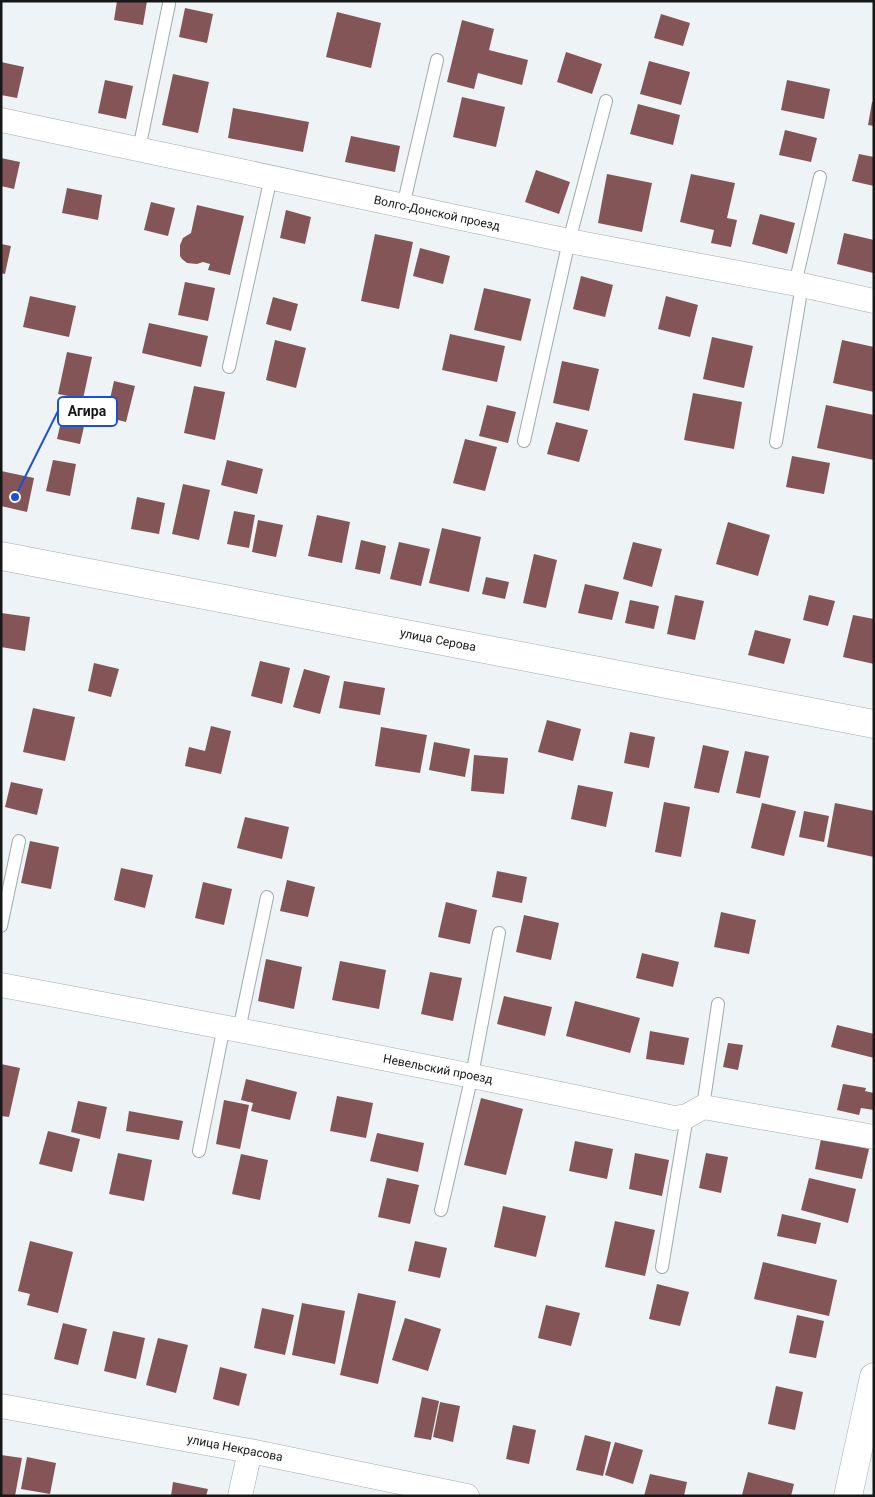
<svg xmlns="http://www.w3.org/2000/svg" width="875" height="1497" font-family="Roboto,sans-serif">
	<rect width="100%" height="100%" fill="#eef4f5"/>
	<path fill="#845556" d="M117 1H147L143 25 114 20Z
		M185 8 213 14 207 43 179 37Z
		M337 12 381 23 371 68 326 57Z
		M661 14 690 23 683 46 654 38Z
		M462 20 494 29 489 50 528 60 522 85 478 73 474 89 447 82Z
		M566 52 602 64 592 94 557 82Z
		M649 61 690 72 681 105 640 94Z
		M1 62 24 67 17 98 1 95Z
		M173 74 209 82 198 133 162 125Z
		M105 80 133 86 126 119 98 113Z
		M787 80 830 89 824 119 781 110Z
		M462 97 505 107 496 147 453 137Z
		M872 102H874V126L868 125Z
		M638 104 680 115 673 145 630 134Z
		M233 108 309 122 303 152 228 138Z
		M785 130 817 138 811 162 779 155Z
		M351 136 400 146 395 172 345 162Z
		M859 154 874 157V186L852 181Z
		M1 158 20 162 14 189 1 186Z
		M536 170 570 182 559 214 525 202Z
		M607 174 652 183 642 232 598 223Z
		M691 174 735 183 727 218 737 220 731 247 711 243 714 230 680 222Z
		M67 188 102 195 98 220 62 213Z
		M151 202 175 208 168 236 144 230Z
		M197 205 244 216 230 275 208 270 210 264 203 262 197 264 187 263 182 259 180 256V245L183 238 191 233Z
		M286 210 311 217 305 244 280 238Z
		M760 214 795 223 787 254 752 244Z
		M844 233 874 240 873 273 837 264Z
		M375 234 413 242 399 309 361 301Z
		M1 244 11 246 5 274 1 273Z
		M420 248 450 256 443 284 413 276Z
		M581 276 613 285 605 317 573 309Z
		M185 282 215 288 208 321 178 315Z
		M484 288 531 299 521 341 474 330Z
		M30 296 76 306 69 337 23 327Z
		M666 296 698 305 690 337 658 329Z
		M273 297 298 304 291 331 266 324Z
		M149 323 208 336 201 367 142 353Z
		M450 334 505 346 497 382 442 370Z
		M712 337 753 346 744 388 703 379Z
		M275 340 306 348 296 388 266 380Z
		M842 340 874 347V392L833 383Z
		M67 352 92 357 83 399 58 394Z
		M562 361 599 369 589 411 553 403Z
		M114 381 135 386 126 422 106 417Z
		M194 386 225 392 215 440 184 433Z
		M693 393 742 402 734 449 684 440Z
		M65 404 88 409 80 444 57 439Z
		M487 405 516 412 508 443 479 436Z
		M826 405 874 415V460L817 448Z
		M556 422 588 430 579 462 547 454Z
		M465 439 497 447 485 491 453 483Z
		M792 456 830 463 824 494 786 487Z
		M53 460 76 464 70 496 46 491Z
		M227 460 263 469 257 494 221 485Z
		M1 471 34 478 27 512 1 506Z
		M183 484 210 490 199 540 172 534Z
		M137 497 165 503 159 534 131 529Z
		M234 511 255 515 249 548 227 544Z
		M317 515 350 522 342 563 308 556Z
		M258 520 283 525 276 557 252 552Z
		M728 522 770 535 758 576 716 564Z
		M442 528 481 537 469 592 429 583Z
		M361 540 386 546 380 574 355 569Z
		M399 542 430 549 421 586 390 579Z
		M633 542 662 549 652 587 623 579Z
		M534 554 557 560 546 608 523 603Z
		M486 577 509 582 505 599 482 594Z
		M585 584 619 592 612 620 578 613Z
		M675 595 704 601 695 640 667 634Z
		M809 595 835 601 828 626 803 620Z
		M630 600 659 606 654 629 625 623Z
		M1 613 30 617 25 651 1 647Z
		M853 615 874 619V664L843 657Z
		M755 630 791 639 784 664 748 655Z
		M260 661 290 668 282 704 251 696Z
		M94 663 119 669 111 697 88 691Z
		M304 669 330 676 320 714 293 707Z
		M344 681 385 688 380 715 339 708Z
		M33 708 75 717 65 761 23 752Z
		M547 720 581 729 573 761 538 752Z
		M211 726 231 731 221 774 185 766 189 747 205 751Z
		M381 727 427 735 420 773 375 766Z
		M630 732 655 737 649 768 624 763Z
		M434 742 470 749 465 777 429 770Z
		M703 745 729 751 719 793 694 788Z
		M745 751 769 756 760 798 736 793Z
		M474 755 508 758 504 794 471 791Z
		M11 782 43 789 37 815 5 807Z
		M578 785 613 792 606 827 571 819Z
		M664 802 690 807 681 857 655 852Z
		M762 803 796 811 784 856 751 848Z
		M835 803 874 811V857L827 847Z
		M804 811 829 816 824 842 799 837Z
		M245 817 289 827 282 859 237 848Z
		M30 841 59 847 51 889 21 883Z
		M121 868 153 875 145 908 114 900Z
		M497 871 527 877 522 903 492 897Z
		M287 880 315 887 308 917 280 911Z
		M203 882 232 889 224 925 195 918Z
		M446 902 477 910 470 944 438 937Z
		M721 912 756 920 749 954 714 947Z
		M524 915 559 923 551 960 516 952Z
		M642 953 679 962 673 987 636 978Z
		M266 959 302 967 294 1009 258 1001Z
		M340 961 386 970 379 1009 332 1000Z
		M430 972 462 978 453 1021 421 1014Z
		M504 996 552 1007 545 1036 497 1024Z
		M575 1001 640 1018 630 1053 566 1036Z
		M837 1025 874 1034V1058L831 1047Z
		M650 1031 689 1038 684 1065 646 1059Z
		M728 1043 743 1045 738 1070 723 1067Z
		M1 1064 20 1068 9 1117 1 1116Z
		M246 1079 297 1092 290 1120 251 1111 253 1103 241 1100Z
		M843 1084 866 1088 865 1091 874 1093V1110L861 1108 859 1115 837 1110Z
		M337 1096 373 1103 366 1138 330 1131Z
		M481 1098 523 1109 506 1175 464 1165Z
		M224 1100 249 1105 240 1149 216 1144Z
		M78 1101 107 1107 100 1139 71 1132Z
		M129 1111 183 1121 179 1140 126 1131Z
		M48 1131 80 1139 72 1172 39 1164Z
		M377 1133 424 1143 418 1172 370 1161Z
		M821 1139 869 1149 862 1179 815 1169Z
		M575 1141 613 1149 607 1179 569 1171Z
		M118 1153 152 1160 144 1201 109 1194Z
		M635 1153 669 1160 662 1196 629 1189Z
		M706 1153 728 1157 721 1193 699 1188Z
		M241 1154 268 1160 260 1200 232 1194Z
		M387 1178 419 1185 410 1224 378 1217Z
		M809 1178 856 1189 848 1223 801 1210Z
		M503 1206 546 1216 536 1257 494 1247Z
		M782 1214 821 1223 816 1244 777 1236Z
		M615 1221 655 1230 645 1276 605 1267Z
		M30 1241 73 1252 58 1313 27 1305 30 1294 18 1291Z
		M415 1241 447 1248 440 1278 408 1271Z
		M763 1262 837 1280 829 1316 754 1299Z
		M657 1284 689 1292 680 1326 649 1319Z
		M358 1293 396 1301 378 1384 340 1375Z
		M302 1303 345 1311 335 1364 292 1355Z
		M546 1305 580 1313 571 1346 538 1338Z
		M262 1308 294 1315 285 1355 254 1348Z
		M797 1315 824 1321 816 1358 789 1353Z
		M405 1318 441 1329 428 1371 392 1360Z
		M63 1323 87 1329 78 1365 54 1359Z
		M113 1331 145 1338 136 1379 104 1371Z
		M158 1338 188 1345 176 1393 146 1385Z
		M220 1367 247 1374 239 1406 213 1399Z
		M776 1386 803 1392 795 1430 768 1424Z
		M422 1397 439 1401 431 1440 414 1437Z
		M440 1402 460 1406 453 1442 433 1437Z
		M513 1425 536 1430 529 1464 506 1459Z
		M585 1435 611 1442 603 1476 576 1470Z
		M615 1442 643 1450 633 1484 605 1475Z
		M1 1455 22 1458 15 1496 1 1495Z
		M27 1457 56 1463 50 1494 21 1489Z
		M748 1472 794 1484 791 1496 742 1495Z
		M650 1474 687 1482 684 1496H644Z
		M173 1482 208 1489 206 1496H171Z"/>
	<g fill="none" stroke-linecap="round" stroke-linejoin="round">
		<defs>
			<path id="lane" d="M139 149 169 4
				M403 206 437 60
				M795 284 820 177
				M229 367 271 177
				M524 441 569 241 606 101
				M776 442 802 285
				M1 926 19 841
				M239 1030 267 897
				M703 1107 718 1004
				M199 1151 224 1026
				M441 1210 472 1075 499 933
				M662 1267 687 1116"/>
			<path id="street" d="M1 120 569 241 802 285 874 301
				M1 985C226 1027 451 1070 674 1118L687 1116 703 1107 874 1137
				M1 1406 250 1451 467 1496
				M240 1496 250 1451"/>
			<path id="secondary" d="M1 556 874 724
				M848 1496 874 1377"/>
		</defs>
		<use href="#lane" stroke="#a4a9ab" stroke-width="14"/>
		<use href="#street" stroke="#a4a9ab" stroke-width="25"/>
		<use href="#secondary" stroke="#a4a9ab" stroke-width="29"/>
		<use href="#lane" stroke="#fff" stroke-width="12"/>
		<use href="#street" stroke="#fff" stroke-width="24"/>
		<use href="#secondary" stroke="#fff" stroke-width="28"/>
	</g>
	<g text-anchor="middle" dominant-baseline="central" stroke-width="5" stroke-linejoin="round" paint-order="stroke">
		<g font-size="12" fill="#161818" stroke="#fff">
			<text transform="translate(437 213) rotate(12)">Волго-Донской проезд</text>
			<text transform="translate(438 640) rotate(11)">улица Серова</text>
			<text transform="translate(438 1069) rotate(11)">Невельский проезд</text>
			<text transform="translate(235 1448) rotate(11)">улица Некрасова</text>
		</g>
	</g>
	<path fill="none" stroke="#1d4ed8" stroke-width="2" d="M15 497L58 411"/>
	<circle fill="#1d4ed8" stroke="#fff" stroke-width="2" cx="15" cy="497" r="5"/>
	<rect fill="#fff" stroke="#1d4ed8" stroke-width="2" x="58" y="397" width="59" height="29" rx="5"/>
	<g font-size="14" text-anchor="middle" font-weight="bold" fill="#161818">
		<text x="87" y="416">Агира</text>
	</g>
	<rect width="875" height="1497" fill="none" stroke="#161818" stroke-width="5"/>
</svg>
